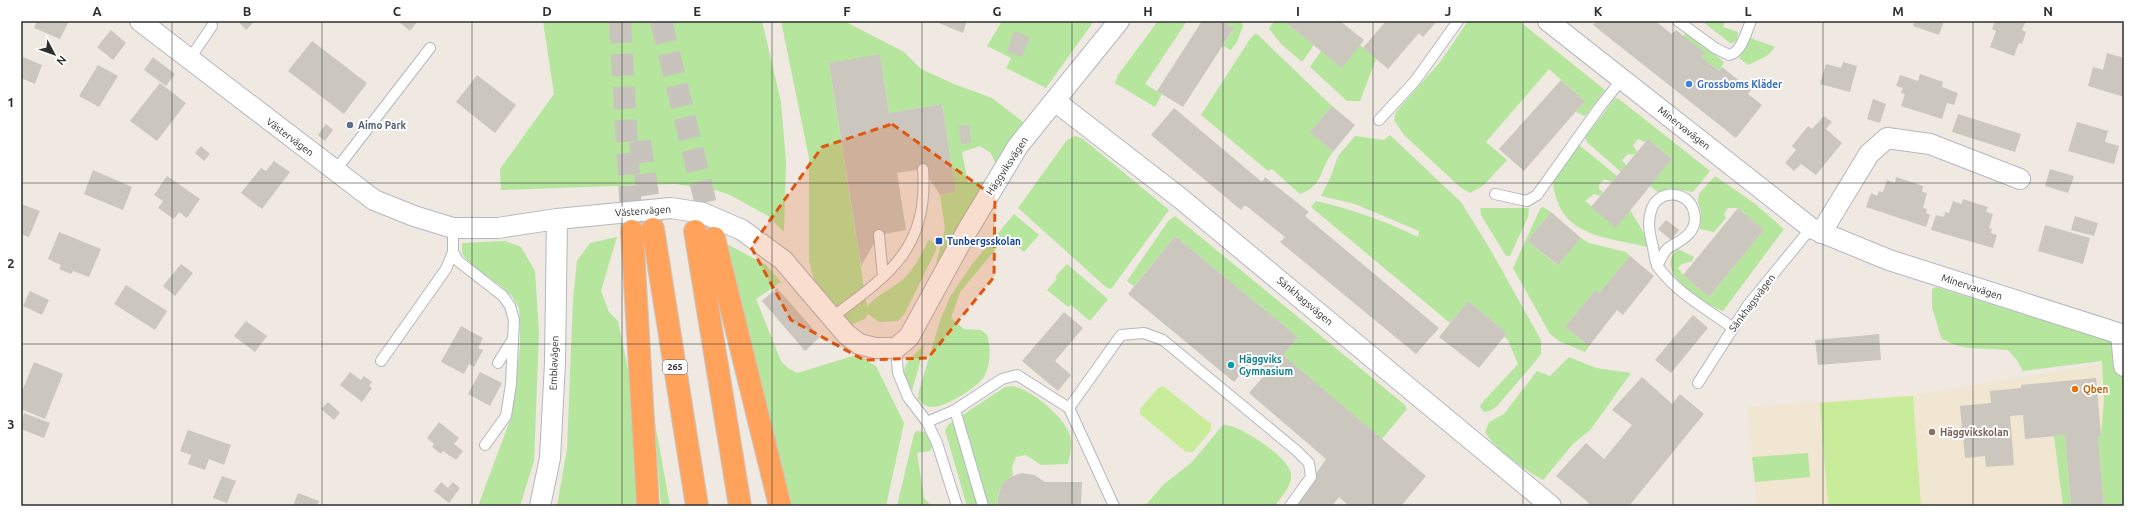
<svg xmlns="http://www.w3.org/2000/svg" width="2145" height="527" font-family="Ubuntu,sans-serif">
	<rect width="100%" height="100%" fill="#efe9e1"/>
	<path fill="#f0e6d1" d="M2109 362 2120 506H1757L1747 407 1921 394Z"/>
	<path fill="#b6e59e" d="M543 21H762L781 102 786 161 784 232 768 216 730 195 712 189 674 184 501 190 500 169 554 94Z
		M781 21H844L904 52 921 69 954 84 992 98 1036 132 996 165 991 153 980 146 962 152 968 183 998 180 957 247 936 263 945 229 940 195 956 192 942 104 889 113 880 55 829 63 867 307C875 296 890 290 901 281 910 275 925 250 928 240L936 243V250L905 313 898 321 879 322 868 314 865 319 852 324 842 317 815 284 809 261V158Z
		M1002 21H1094L1046 88 1006 68 1011 58 987 46Z
		M1158 21H1187L1145 84 1162 94 1155 107 1115 83 1118 75Z
		M1222 21H1241L1243 26 1237 42 1231 50 1223 46 1234 28Z
		M1274 21H1284L1314 45 1302 62 1281 44 1269 29Z
		M1468 21H1519L1605 90 1585 116 1576 112 1585 101 1549 69 1486 142 1507 160 1483 186 1470 193 1460 187 1404 135 1394 120 1396 112 1440 62Z
		M1702 21H1725L1723 27 1738 32 1737 40 1733 43H1730Z
		M1687 32 1724 62 1719 71 1701 57 1704 53 1683 36Z
		M1256 33 1332 106 1310 132 1333 152C1320 167 1324 186 1300 194L1272 169 1268 171 1201 115 1250 39Z
		M1748 37 1775 47 1767 56 1748 65 1739 58Z
		M1360 45 1376 59 1360 101H1347L1310 67 1321 51Z
		M1615 98 1619 99 1710 171 1693 192 1669 188 1658 192 1650 186 1672 159 1648 139 1645 142 1638 139 1633 145 1637 152 1634 155 1628 154 1622 160 1626 165 1621 172 1587 142 1585 138Z
		M1390 135 1461 202 1490 249 1541 340V353L1539 357 1497 406 1490 411 1484 412 1480 407 1481 404 1518 364 1508 340 1504 337 1507 333 1468 301 1450 323 1311 207 1316 201C1352 209 1385 221 1418 237L1419 231 1355 204 1321 196 1331 176 1338 156 1355 136 1384 140Z
		M1075 136 1083 139 1169 210 1111 289 1107 288 1018 208 1067 140Z
		M1578 144 1617 176 1612 182 1604 179 1599 185V189L1603 192 1600 196 1594 194 1585 201 1616 227 1630 210 1648 240 1647 247C1614 238 1567 238 1556 197 1554 192 1552 184 1554 179 1557 169 1572 153 1578 144Z
		M1715 176 1754 203 1784 229 1723 311C1705 304 1651 272 1678 249L1694 257 1692 261 1682 264 1678 268 1683 275 1709 297 1764 230 1738 208H1728L1724 214 1726 218 1714 232 1700 229 1701 212 1698 202 1699 194Z
		M1543 207 1551 212 1527 241 1557 265 1581 238 1589 243 1626 252 1630 256 1599 293 1595 290 1565 327 1589 346 1585 352 1559 341 1550 334 1513 268 1540 209Z
		M1480 208H1529L1528 217 1510 256H1506L1481 215Z
		M1014 214 1039 235 1024 252 1006 237 960 292 951 318 964 329 981 330 987 335C991 348 991 364 984 377 976 388 945 408 931 407 925 406 922 403 918 399L919 391 940 321 950 297 973 263Z
		M1175 216 1405 405 1407 409 1382 439 1283 355 1298 337 1175 236 1134 286 1127 281 1169 220Z
		M617 237 601 291 609 312 618 321 631 384 638 506H557L567 449 573 299 577 261 590 243Z
		M505 241 521 247 535 271 539 333 534 461 520 506H478L512 415 520 347V323L519 308 512 296 501 286 473 266 462 254V243Z
		M727 244 766 265 781 282 756 299 781 361 788 368 797 373 853 356 862 358 876 366 904 423 886 506H782Z
		M1067 264 1108 299 1090 321 1071 305 1068 307 1047 290 1057 279 1055 277Z
		M1936 287 2113 342 2122 350 2124 382V506H2104L2098 436 2101 435 2104 401 2102 361 2023 371 2017 360 2008 350C1985 348 1961 351 1941 338L1932 307V289Z
		M925 344 912 391C894 368 910 360 925 344Z
		M1569 357 1596 368 1631 373 1591 429 1573 444 1543 480C1523 468 1497 452 1485 432L1489 422 1504 414 1537 371 1550 376Z
		M1012 386C1029 388 1063 416 1069 433 1073 442 1070 454 1068 464L1041 465 1026 455 1016 457 1012 467 1013 475C1002 481 996 493 998 506H967L945 430 949 424 1005 387Z
		M654 417 670 506H661Z
		M1223 425C1238 423 1290 458 1291 474 1293 485 1281 497 1275 506H1145L1164 484 1191 463Z
		M916 431 925 432 932 446 930 451 917 453 924 498 931 505 897 506 914 434Z
		M2065 435 2071 506H2063L2054 436Z
		M1808 453 1810 477 1755 482 1752 457Z"/>
	<path fill="#c9ec9a" d="M1163 386 1211 424V430L1193 452H1186L1140 414V409L1158 388Z
		M1913 396 1921 506H1828L1820 403Z"/>
	<path fill="#cbc7bf" d="M37 21H69L60 39 34 28Z
		M238 21H252L253 23 246 30Z
		M398 21H418L410 31Z
		M934 21H967L963 33Z
		M1202 21H1222L1234 28 1183 107 1157 91Z
		M1284 21H1340L1364 40 1342 68Z
		M1386 21H1437L1423 37 1419 33 1388 69 1363 48Z
		M1596 21H1655L1672 34 1676 30 1705 53 1701 57 1719 71 1722 67 1751 90 1748 94 1762 105 1736 138 1593 25Z
		M1914 21H1944L1939 35 1913 26Z
		M1995 21H2026L2022 30 2026 32 2022 44 2019 43 2014 56 1990 47 1996 31 1992 29Z
		M111 30 126 43 113 60 97 47Z
		M1014 31 1030 37 1022 57 1007 52Z
		M312 41 367 83 344 114 288 71Z
		M2107 53 2124 58V97L2088 86 2093 67 2103 70Z
		M880 54 889 113 942 104 956 192 940 195 923 169 897 173 906 230 879 235 861 266 829 63Z
		M23 57 42 65 35 84 21 78V62Z
		M153 57 175 74 166 86 144 70Z
		M1843 62 1857 66 1850 92 1820 84 1826 64 1841 68Z
		M98 65 118 76 99 107 79 96Z
		M1920 74 1943 82 1942 87 1958 93 1954 105 1947 103 1942 119 1901 106 1905 94 1901 93 1903 88 1896 86 1900 75 1918 81Z
		M477 75 516 105 495 133 456 102Z
		M1561 80 1585 101 1524 171 1499 149Z
		M160 83 186 103 157 141 130 121Z
		M1873 99 1886 104 1880 123 1867 119Z
		M1332 106 1355 125 1333 152 1310 132Z
		M1174 108 1262 182 1265 177 1309 212 1305 216 1439 328 1416 354 1280 242 1285 237 1245 205 1241 210 1151 135Z
		M1958 114 2021 134 2015 152 1952 132Z
		M1824 116 1832 122 1826 129 1842 143 1816 175 1801 164 1794 171 1785 163 1796 150 1792 146 1808 126 1812 129Z
		M2077 122 2108 131 2105 142 2119 146 2114 164 2068 151Z
		M326 124 333 130 325 141 318 135Z
		M970 125 971 143 961 144 959 126Z
		M1648 139 1672 159 1616 228 1591 207Z
		M201 146 210 154 204 161 195 153Z
		M274 161 290 172 262 209 241 193 261 168 266 171Z
		M2050 169 2074 176 2068 193 2045 186Z
		M93 170 132 187 123 210 84 194Z
		M167 176 200 199 187 218 179 212 174 219 158 208 163 201 154 195Z
		M1896 177 1923 186 1922 192 1927 193 1923 208 1927 209 1926 213 1930 215 1926 227 1866 207 1871 193 1877 196 1879 191 1883 192 1887 180 1895 183Z
		M1963 199 1988 207 1986 212 1993 214 1989 228 1992 229 1991 233 1997 235 1993 248 1931 230 1936 215 1944 217 1945 212 1949 213 1953 201 1961 204Z
		M21 204 40 211 29 237 21 234Z
		M1738 208 1764 230 1709 297 1683 275Z
		M1551 212 1581 238 1558 265 1527 241Z
		M2075 216 2098 223 2094 236 2071 230Z
		M1666 220 1679 230 1671 240 1658 229Z
		M2045 225 2090 238 2083 264 2038 251Z
		M59 232 101 249 89 277 73 271 71 274 59 269 61 265 48 259Z
		M1175 236 1298 337 1283 355 1426 476 1401 506H1349L1339 497 1332 506H1294L1326 459 1249 393 1268 371 1253 359 1234 382 1128 294Z
		M1630 256 1654 276 1623 315 1617 310 1589 346 1565 327 1595 290 1599 293Z
		M181 264 193 273 175 296 163 286Z
		M126 285 167 311 155 330 114 304Z
		M777 288 820 337 805 351 762 301Z
		M30 291 49 300 42 315 23 306Z
		M1468 301 1507 333 1479 368 1439 337Z
		M1064 312 1083 328 1055 361 1071 375 1058 391 1022 361Z
		M1693 315 1708 328 1671 373 1655 360Z
		M246 321 267 336 255 352 234 336Z
		M461 326 483 338 478 348 483 350 474 367 469 364 464 374 441 362Z
		M1879 334 1881 360 1818 365 1815 340Z
		M34 362 63 374 45 419 21 409V394Z
		M350 372 361 380 364 376 372 382 369 386 372 388 362 402 340 385Z
		M480 372 502 383 490 406 468 394Z
		M1642 377 1672 404 1680 394 1704 414 1629 506H1586L1589 503 1556 476 1586 443 1604 459 1632 425 1612 410Z
		M2096 378 2101 435 2098 436 2104 506H2071L2065 435 2025 439 2023 415 2010 416 2014 465 1986 467 1985 456 1965 458 1960 406 1991 403 1990 391 2021 388V385Z
		M328 402 340 413 334 420 321 409Z
		M24 413 50 423 44 438 21 429Z
		M439 422 459 438 454 444 463 451 456 460 443 451 441 454 432 447 434 444 427 438Z
		M188 430 231 445 224 465 209 459 205 470 188 464 191 455 180 451Z
		M1022 473 1034 475 1045 482H1082L1081 504H1075V506H998V496L1002 484 1010 477Z
		M222 476 236 481 227 503 213 498Z
		M441 482 448 488 453 482 460 488 449 503 434 491Z
		M298 493 319 501 317 506H293Z"/>
	<g fill="none" stroke-linecap="round" stroke-linejoin="round">
		<path stroke="#c8c4bd" stroke-width="22" stroke-dasharray="22 11" stroke-linecap="butt" d="M620 21 632 231
			M661 21 713 233
			M640 141 653 229"/>
		<defs>
			<path id="lane" d="M1678 21 1715 48 1729 55C1742 52 1746 32 1751 21
				M189 60 212 26
				M1379 120 1415 81 1458 21
				M335 171 430 48
				M1495 194 1527 201 1537 195 1599 108 1622 79
				M453 228V252L458 261 503 296 510 306 514 320 511 384 506 416 485 445
				M879 235 883 276
				M1657 266C1660 261 1664 251 1668 248 1682 240 1699 232 1694 212 1689 190 1657 188 1651 211 1647 223 1650 235 1653 247 1654 253 1655 262 1658 267 1678 294 1707 309 1733 328
				M831 318C889 275 929 248 923 169
				M896 348 898 373 908 397 927 422 937 443 957 506
				M381 361 446 269 453 252
				M498 363 513 339
				M1698 383 1748 305 1811 228
				M1069 408 1121 335 1144 333 1163 340 1297 451 1309 463 1311 477 1290 506
				M955 410 983 506
				M927 422 955 410 1002 379 1017 375 1069 408 1114 506"/>
			<path id="street" d="M140 21 374 200 414 216 453 228H498L557 219 671 208 703 213 742 230 783 260 846 334 859 344 875 348H896L909 337 967 231 1018 146 1119 21
				M1548 21 1811 228 1889 260 2124 335
				M1055 101 1180 198 1551 506
				M1821 233 1869 154 1887 138 1930 144 2020 179
				M2121 334 2124 366
				M540 506 550 458 555 363 557 219"/>
			<path id="highway" d="M653 229 697 506
				M632 231 648 506
				M695 231 740 506
				M714 238 780 506"/>
		</defs>
		<use href="#lane" stroke="#b4b7c1" stroke-width="12"/>
		<use href="#street" stroke="#b4b7c1" stroke-width="22"/>
		<use href="#highway" stroke="#c9c9c9" stroke-width="24"/>
		<use href="#lane" stroke="#fff" stroke-width="10"/>
		<use href="#street" stroke="#fff" stroke-width="20"/>
		<use href="#highway" stroke="#ffa35c" stroke-width="22"/>
	</g>
	<path fill="#df570e" fill-opacity="0.2" stroke="#df570e" stroke-width="3" stroke-dasharray="8 5" stroke-linejoin="round" d="M892 124 995 197 994 277 928 358 864 360 791 320 751 247 822 147Z"/>
	<path fill="none" stroke="#2e2e2e" stroke-width="1" stroke-opacity="0.55" d="M172 21V506M322 21V506M472 21V506M622 21V506M772 21V506M922 21V506M1072 21V506M1223 21V506M1373 21V506M1523 21V506M1673 21V506M1823 21V506M1973 21V506M21 183H2124M21 344H2124"/>
	<circle fill="#3f7fe0" stroke="#fff" stroke-width="1.5" cx="1689" cy="84" r="4"/>
	<circle fill="#5c6f8a" stroke="#fff" stroke-width="1.5" cx="350" cy="125" r="4"/>
	<rect fill="#1a4fb4" stroke="#fff" stroke-width="1.5" x="935" y="237" width="8" height="8" rx="2"/>
	<circle fill="#0f9aa8" stroke="#fff" stroke-width="1.5" cx="1231" cy="365" r="4"/>
	<circle fill="#e8710a" stroke="#fff" stroke-width="1.5" cx="2075" cy="389" r="4"/>
	<circle fill="#8d6e63" stroke="#fff" stroke-width="1.5" cx="1932" cy="432" r="4"/>
	<g text-anchor="middle" dominant-baseline="central" stroke-width="4" stroke-linejoin="round" paint-order="stroke">
		<rect fill="#fff" stroke="#6d6d6d" stroke-width="1" x="663" y="360" width="24" height="14" rx="3"/>
		<g font-size="9" font-weight="bold" fill="#2e2e2e">
			<text x="675" y="367">265</text>
		</g>
		<g font-size="10" font-weight="bold" fill="#366cbe" stroke="#fff" text-anchor="start">
			<text x="1697" y="84">Grossboms Kläder</text>
		</g>
		<g font-size="10" font-weight="bold" fill="#4e5e75" stroke="#fff" text-anchor="start">
			<text x="358" y="125">Aimo Park</text>
		</g>
		<g font-size="10" fill="#2e2e2e" stroke="#fff">
			<text transform="translate(1684 128) rotate(38)">Minervavägen</text>
			<text transform="translate(290 137) rotate(37)">Västervägen</text>
			<text transform="translate(1007 166) rotate(-57)">Häggviksvägen</text>
			<text transform="translate(643 211) rotate(-4)">Västervägen</text>
			<text transform="translate(1972 287) rotate(18)">Minervavägen</text>
			<text transform="translate(1305 301) rotate(40)">Sänkhagsvägen</text>
			<text transform="translate(1752 303) rotate(-53)">Sänkhagsvägen</text>
			<text transform="translate(554 363) rotate(-88)">Emblavägen</text>
		</g>
		<g font-size="10" font-weight="bold" fill="#164399" stroke="#fff" text-anchor="start">
			<text x="947" y="241">Tunbergsskolan</text>
		</g>
		<g font-size="10" font-weight="bold" fill="#0d838f" stroke="#fff" text-anchor="start">
			<text x="1239" y="359">Häggviks<tspan x="1239" dy="12">Gymnasium</tspan></text>
		</g>
		<g font-size="10" font-weight="bold" fill="#c56008" stroke="#fff" text-anchor="start">
			<text x="2083" y="389">Qben</text>
		</g>
		<g font-size="10" font-weight="bold" fill="#785e54" stroke="#fff" text-anchor="start">
			<text x="1940" y="432">Häggvikskolan</text>
		</g>
	</g>
	<rect width="2145" height="527" fill="none" stroke="#ffffff" stroke-width="44"/>
	<g transform="translate(54 54) rotate(131)" stroke="#ffffff" stroke-width="3" paint-order="stroke">
	<path d="M0-3L7 15L0 10L-7 15Z" fill="#2e2e2e"/>
	<text y="-6" font-size="11" font-weight="bold" text-anchor="middle" fill="#2e2e2e">N</text>
	</g>
	<rect x="22" y="22" width="2101" height="483" fill="none" stroke="#2e2e2e" stroke-width="1.5"/>
	<g font-size="13" text-anchor="middle" font-weight="bold" fill="#2e2e2e">
		<text x="97" y="16">A</text>
		<text x="247" y="16">B</text>
		<text x="397" y="16">C</text>
		<text x="547" y="16">D</text>
		<text x="697" y="16">E</text>
		<text x="847" y="16">F</text>
		<text x="997" y="16">G</text>
		<text x="1148" y="16">H</text>
		<text x="1298" y="16">I</text>
		<text x="1448" y="16">J</text>
		<text x="1598" y="16">K</text>
		<text x="1748" y="16">L</text>
		<text x="1898" y="16">M</text>
		<text x="2048" y="16">N</text>
		<text x="11" y="107">1</text>
		<text x="11" y="268">2</text>
		<text x="11" y="429">3</text>
	</g>
</svg>
